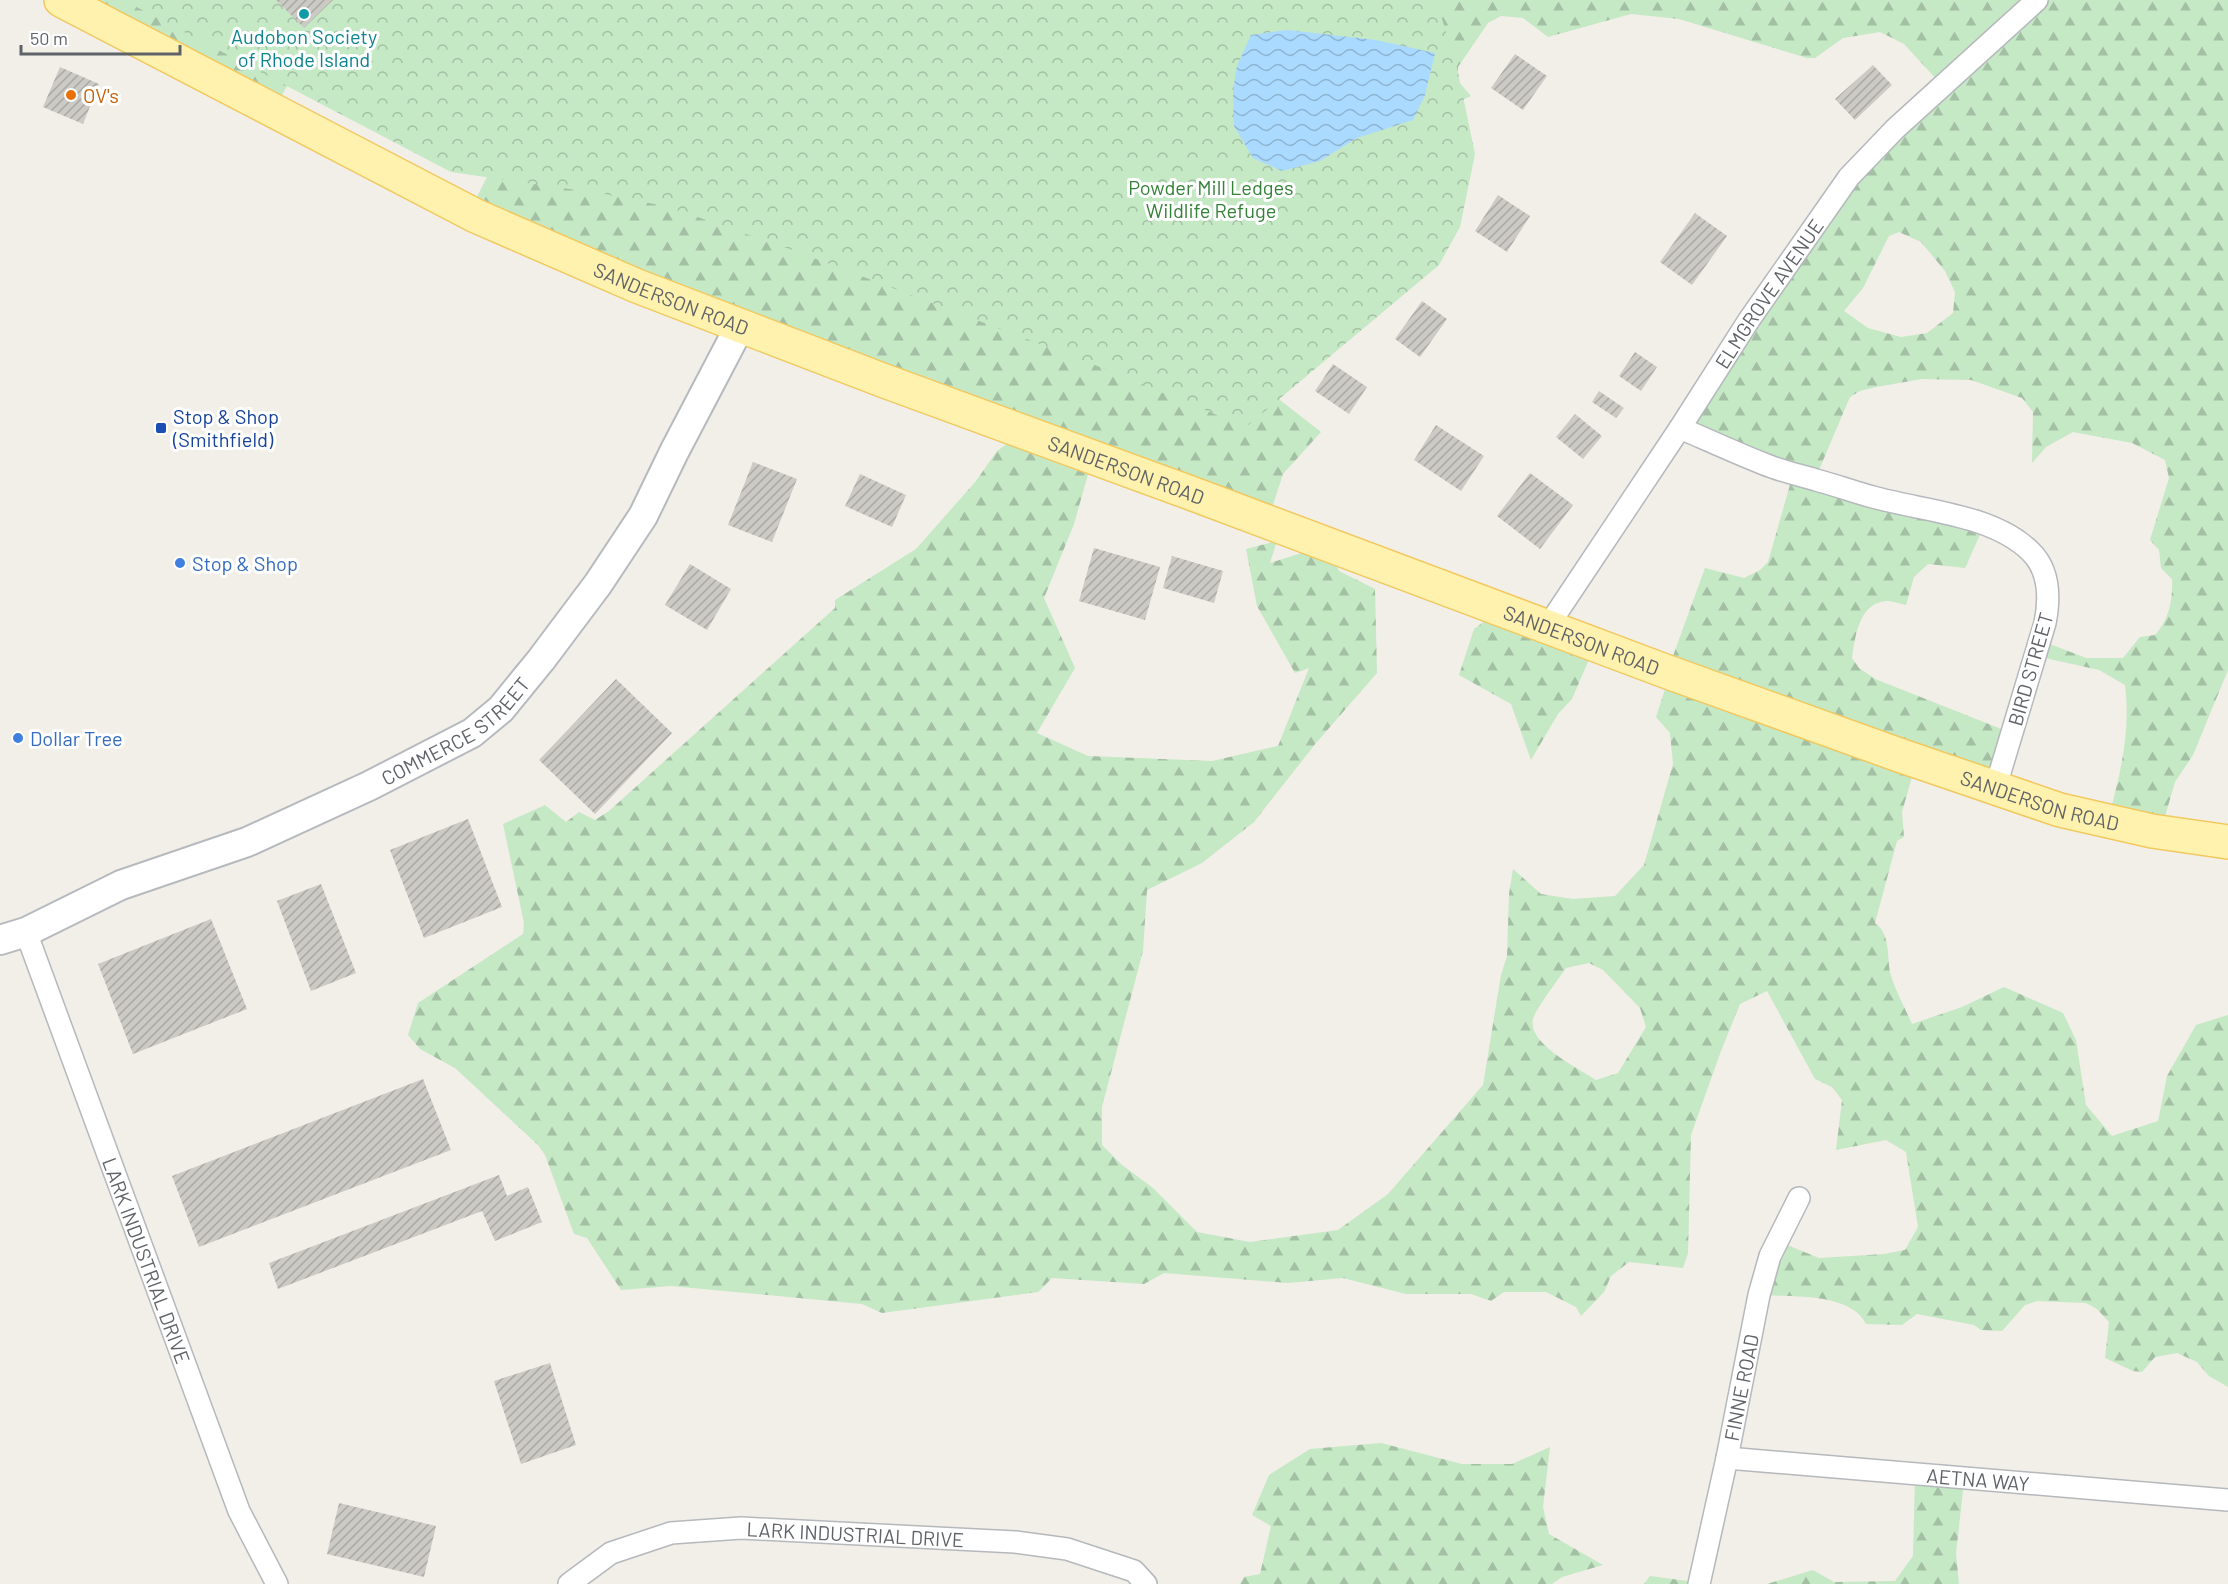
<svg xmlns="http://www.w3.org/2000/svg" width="2228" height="1584" font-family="Barlow,sans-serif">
	<defs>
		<pattern id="forest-firs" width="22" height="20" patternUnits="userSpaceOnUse" patternTransform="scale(1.5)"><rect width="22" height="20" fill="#c5e8c5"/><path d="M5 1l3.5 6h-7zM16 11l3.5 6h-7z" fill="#a3c0a4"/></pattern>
		<pattern id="park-crowns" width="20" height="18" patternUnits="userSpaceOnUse" patternTransform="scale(1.5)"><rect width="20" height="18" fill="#c5e8c5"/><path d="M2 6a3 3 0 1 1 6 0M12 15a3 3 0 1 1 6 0" fill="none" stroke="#a3c0a4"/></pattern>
		<pattern id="water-waves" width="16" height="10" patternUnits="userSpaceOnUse" patternTransform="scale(1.5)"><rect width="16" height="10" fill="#aadaff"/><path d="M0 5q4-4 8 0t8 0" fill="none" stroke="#8eb4d2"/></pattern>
		<pattern id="building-hatch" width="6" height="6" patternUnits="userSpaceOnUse" patternTransform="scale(1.5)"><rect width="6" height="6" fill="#cccac5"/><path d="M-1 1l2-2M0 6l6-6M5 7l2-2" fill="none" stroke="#a9a8a4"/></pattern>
	</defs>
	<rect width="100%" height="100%" fill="#f1efe8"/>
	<path fill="url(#forest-firs)" fill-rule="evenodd" d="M65 0H223L295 72 274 109Z
		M528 0H2228V670L2193 755 2175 782 2161 830 2108 820C2120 775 2131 733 2125 685L2099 670 2036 656 2037 639 2086 658H2123L2140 637 2155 635C2169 620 2173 600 2172 579L2161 568 2159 550 2150 540 2169 478 2165 460 2132 443 2073 432 2046 447 2032 463 2033 412 2022 398 1971 380 1922 379 1876 387 1860 391 1850 397 1816 477 1983 528 1965 568 1928 564 1914 577 1906 605C1901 604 1893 601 1887 601 1859 602 1855 637 1852 658L1859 668 1875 679 2009 732 1993 782 1916 763 1902 812 1904 837 1897 841 1875 923C1892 935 1886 959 1891 976 1896 992 1905 1008 1912 1024L1962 1007 2004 987 2063 1013 2076 1040 2086 1105 2112 1136 2158 1121 2167 1076 2196 1025 2228 1015V1387L2209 1376 2197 1362 2177 1353 2155 1357 2142 1372 2133 1371 2105 1358 2109 1322 2097 1309 2086 1303 2037 1301 2025 1305 2002 1331 1981 1330 1974 1325 1917 1314 1902 1325 1866 1324C1851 1292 1790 1297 1759 1295L1775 1240 1819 1258 1884 1254 1905 1250 1918 1227 1906 1152 1886 1140 1836 1150 1842 1100 1832 1087 1815 1079 1767 991 1740 1004 1721 1051 1691 1135 1688 1253 1683 1268 1629 1262 1611 1276 1604 1292 1581 1316 1576 1307 1546 1292H1504L1491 1301 1471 1294H1406L1343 1278 1288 1283 1164 1273 1144 1284 1052 1278 1038 1292 882 1313 862 1304 671 1286 621 1290 587 1238 574 1234 545 1155 538 1145 455 1068 420 1049 408 1035 418 1003 523 934 524 923 503 824 545 805 566 822 579 812 595 820 609 811 835 608V600L916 549 976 481 997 451 1022 433 470 211 549 52ZM1631 14 1679 19 1807 58H1815L1843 38 1880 32 1904 44 1939 82 1783 267 1679 428 1793 474 1768 562 1760 570 1744 578 1705 568 1669 667V677L1656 717 1670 733 1673 764 1644 865 1615 896 1573 899 1541 894 1513 869 1509 894 1507 956 1501 975 1483 1085 1388 1194 1338 1230 1250 1242 1197 1232 1153 1188 1122 1165 1102 1145V1107L1143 951 1147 890 1202 863 1254 822 1316 743 1377 673 1375 589 1339 571 1327 545 1270 563 1277 541 1246 549 1257 606 1295 673 1309 668 1278 746 1212 761 1088 756 1037 733 1075 668 1044 598 1074 524 1092 460 1268 520 1283 474 1321 432 1280 400V370L1432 114 1471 96 1458 81V67L1488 23 1501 16 1523 18 1548 37ZM1899 232 1921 242 1945 271 1955 292 1953 313 1927 333 1901 337 1868 328 1844 311 1863 288 1889 236ZM1589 963 1603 970 1640 1008 1646 1027 1618 1073 1596 1080C1578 1068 1527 1044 1533 1019 1536 1008 1558 980 1566 968Z
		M1501 609 1594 648 1572 699 1558 714 1531 760 1511 704 1459 675 1474 629Z
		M1381 1443 1462 1464H1512L1550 1447 1543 1507 1549 1534 1603 1565 1562 1577 1552 1584H1240L1244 1577 1260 1574 1271 1526 1252 1515 1269 1475 1310 1449Z
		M1915 1476 1964 1482 1956 1553 1959 1584H1767L1813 1570 1834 1582 1895 1581 1913 1556Z
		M1650 1576 1710 1584H1644Z"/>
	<path fill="url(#park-crowns)" d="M123 0H1436L1456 63 1475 154 1460 227 1439 265 1246 427 1100 367 798 252 683 212 659 205 604 194 451 172Z"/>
	<path fill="url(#water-waves)" d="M1287 30 1376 40 1435 53 1425 95 1413 120 1357 138 1320 161 1282 171 1253 158 1234 126 1233 92 1237 66 1251 35Z"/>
	<path fill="url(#building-hatch)" d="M276 0H333L304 28Z
		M1515 54 1547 76 1523 110 1491 88Z
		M1873 65 1892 85 1855 120 1835 99Z
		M60 67 99 84 83 124 43 107Z
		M1498 195 1530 216 1507 252 1475 231Z
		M1695 213 1727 236 1692 285 1660 262Z
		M1422 301 1447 319 1420 357 1395 339Z
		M1635 352 1657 367 1641 391 1619 376Z
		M1333 364 1367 387 1349 414 1315 391Z
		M1599 391 1624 408 1616 418 1592 402Z
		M1575 414 1602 436 1583 459 1556 437Z
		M1436 425 1484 456 1461 491 1414 460Z
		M753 462 797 479 772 542 728 525Z
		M1530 473 1573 505 1540 549 1497 516Z
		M860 474 906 495 892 527 845 506Z
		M1094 548 1160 567 1145 620 1079 601Z
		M1172 556 1223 571 1214 603 1163 588Z
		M690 564 731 589 707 630 665 605Z
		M616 679 672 733 595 814 539 760Z
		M468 819 502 907 424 938 390 850Z
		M321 884 356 973 311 991 277 901Z
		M211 919 247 1009 133 1054 98 964Z
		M423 1079 451 1150 199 1247 172 1176Z
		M499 1175 507 1196 528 1187 542 1222 495 1241 482 1211 278 1289 269 1263Z
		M550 1363 576 1445 521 1464 494 1381Z
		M339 1503 436 1526 424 1577 327 1554Z"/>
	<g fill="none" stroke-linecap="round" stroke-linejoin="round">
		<defs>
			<g id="street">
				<path d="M1680 428C1708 440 1736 453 1764 464 1781 471 1799 475 1816 480 1835 485 1854 492 1873 497 1922 511 1992 514 2030 551 2050 570 2050 598 2045 623L1995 789"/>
				<path id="s1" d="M1548 626 1680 428 1749 320 1849 177 1895 129 2037 0"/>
				<path id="s2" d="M26 932 239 1511 277 1584"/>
				<path id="s3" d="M1727 1458 2228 1500"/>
				<path id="s4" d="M569 1584 611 1553 671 1533 741 1528 1015 1542 1067 1549 1134 1571 1146 1584"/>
				<path id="s5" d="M1699 1584 1727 1458 1759 1295 1770 1256 1799 1198"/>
			</g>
			<g id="secondary">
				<path id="s6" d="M0 940 26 932 121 885 247 842 369 786 472 733 501 709 541 660 598 584 643 516 674 452 740 326"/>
			</g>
			<g id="primary">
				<path id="s7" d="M61 0 476 216 637 286 882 380 1196 495 1665 671 1899 755 2060 810 2152 831 2228 842"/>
			</g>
		</defs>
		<use href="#street" stroke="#b5b8bc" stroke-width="24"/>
		<use href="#secondary" stroke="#b6babf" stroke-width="32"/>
		<use href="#primary" stroke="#f2c960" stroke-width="36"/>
		<use href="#street" stroke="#fff" stroke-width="21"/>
		<use href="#secondary" stroke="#fff" stroke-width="28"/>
		<use href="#primary" stroke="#fff2af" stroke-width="33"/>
	</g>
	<circle fill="#0f9aa8" stroke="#fff" stroke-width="2" cx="304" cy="14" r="6"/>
	<circle fill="#e8710a" stroke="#fff" stroke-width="2" cx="71" cy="95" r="6"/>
	<rect fill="#1a4fb4" stroke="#fff" stroke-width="2" x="155" y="422" width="12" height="12" rx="3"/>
	<g fill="#3f7fe0" stroke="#fff" stroke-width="2">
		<circle cx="180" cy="563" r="6"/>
		<circle cx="18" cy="738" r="6"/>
	</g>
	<g text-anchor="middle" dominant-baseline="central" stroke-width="6" stroke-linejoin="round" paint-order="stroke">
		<g font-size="20" fill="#0d838f" stroke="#fff">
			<text x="304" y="36">Audobon Society<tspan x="304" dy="23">of Rhode Island</tspan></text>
		</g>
		<g font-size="20" fill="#c56008" stroke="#fff" text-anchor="start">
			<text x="83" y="95">OV's</text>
		</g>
		<g font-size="20" fill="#348238" stroke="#fff">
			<text x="1211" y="187">Powder Mill Ledges<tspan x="1211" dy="23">Wildlife Refuge</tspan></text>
		</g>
		<g font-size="20" fill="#5f6368" stroke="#fff">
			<text stroke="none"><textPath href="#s1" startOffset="399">ELMGROVE AVENUE</textPath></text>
			<text stroke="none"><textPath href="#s7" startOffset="680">SANDERSON ROAD</textPath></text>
			<text stroke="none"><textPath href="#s7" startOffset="1166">SANDERSON ROAD</textPath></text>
			<text stroke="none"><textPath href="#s7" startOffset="1652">SANDERSON ROAD</textPath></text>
			<text transform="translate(2030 669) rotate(-74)">BIRD STREET</text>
			<text stroke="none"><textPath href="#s6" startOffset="504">COMMERCE STREET</textPath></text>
			<text stroke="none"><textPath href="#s7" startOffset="2138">SANDERSON ROAD</textPath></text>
			<text stroke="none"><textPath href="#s2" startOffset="350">LARK INDUSTRIAL DRIVE</textPath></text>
			<text stroke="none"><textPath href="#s5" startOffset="201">FINNE ROAD</textPath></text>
			<text stroke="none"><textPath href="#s3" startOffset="252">AETNA WAY</textPath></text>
			<text stroke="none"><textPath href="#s4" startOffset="300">LARK INDUSTRIAL DRIVE</textPath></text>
		</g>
		<g font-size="20" fill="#164399" stroke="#fff" text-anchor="start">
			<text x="173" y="416">Stop &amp; Shop<tspan x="173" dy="23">(Smithfield)</tspan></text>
		</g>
		<g font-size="20" fill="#366cbe" stroke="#fff" text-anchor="start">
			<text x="192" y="563">Stop &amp; Shop</text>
			<text x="30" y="738">Dollar Tree</text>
		</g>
	</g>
	<path d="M21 45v9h159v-9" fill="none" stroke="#5f6368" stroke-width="3"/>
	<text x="30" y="45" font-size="18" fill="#5f6368" stroke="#ffffff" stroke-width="4.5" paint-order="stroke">50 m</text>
</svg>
